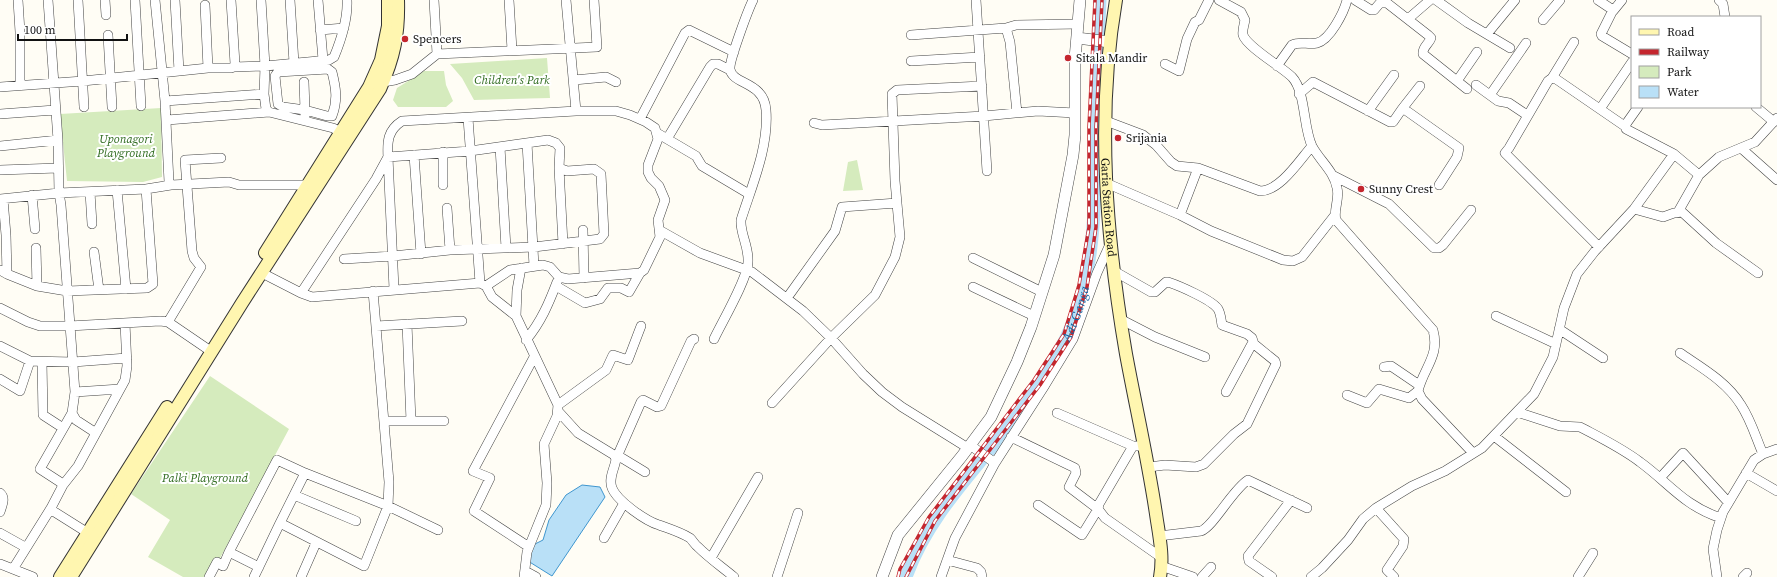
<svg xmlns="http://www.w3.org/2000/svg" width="1777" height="577" font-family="'Source Serif 4',serif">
	<rect width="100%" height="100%" fill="#fffdf5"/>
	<path fill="#d5ebbd" d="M547 58 550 98 474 100 462 78 450 64Z
		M424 71H444L446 85 453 101 446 107H398L393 100 397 88Z
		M161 108 162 177 143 182 67 181 60 114Z
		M857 160 863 190 843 191 848 162Z
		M210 376 289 429 210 577H183L148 557 170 520 131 494Z"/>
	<path fill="#b9e0f7" stroke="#3f96cf" d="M582 485 600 487 605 497 552 576 528 561 533 545 543 540 549 520 566 495Z"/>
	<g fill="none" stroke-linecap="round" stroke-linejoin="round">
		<path stroke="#b9e0f7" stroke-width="13" id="s1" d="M906 577C934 497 1010 440 1051 366 1061 349 1070 331 1077 312 1096 255 1095 192 1096 133 1097 89 1098 44 1100 0"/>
		<defs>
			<path id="minor" d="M18 0 20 32V85
				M48 0 58 140 59 193 61 205 75 392 72 413 40 469 60 482 63 485 51 508 53 511 88 533
				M78 0 84 107
				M105 0 106 15
				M135 0 141 106
				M155 0 165 101
				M175 0 179 71
				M261 0 265 66 329 60 334 57C341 40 348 20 347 0
				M290 0 294 63
				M318 0 323 60
				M434 0 437 54
				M509 0 512 50
				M566 0 576 111
				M976 0 987 171
				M1219 0 1241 12 1245 20C1244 25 1242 31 1243 35 1247 47 1282 67 1292 77 1306 92 1303 128 1312 146 1320 161 1334 171 1337 188 1340 199 1333 210 1336 220L1433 330C1440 356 1424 367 1418 391L1422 399 1473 453
				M1355 0 1371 10H1374L1380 3H1387L1428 35 1431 38C1429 44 1422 47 1423 54L1467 89
				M1436 0 1468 23 1510 48
				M1598 0 1613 10 1601 34 1602 36 1632 54
				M1719 0 1723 4 1725 17
				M205 5 208 68
				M1613 11 1622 0
				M1408 19 1430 0
				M1543 20 1560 0
				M1006 28 1016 25 1078 24
				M320 30 344 28
				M1487 34 1515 0
				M108 35 112 107
				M911 35 1006 28 1010 42 1017 113
				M911 61 980 57
				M1165 64 1179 71 1187 39 1195 22 1199 20 1209 0
				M1277 66 1292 45C1300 41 1308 45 1317 43 1330 40 1344 12 1347 0
				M234 67 265 66 264 94
				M1552 78 1574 42
				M574 80 606 77 616 82
				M1457 81 1477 52
				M304 82 305 110 327 116H332C338 100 336 88 332 72L328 69 278 72 275 76 278 104 283 107 305 110V120
				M383 82 395 80 412 74 437 54 597 47 594 0
				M1476 85 1498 101 1509 103 1527 115
				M0 87 83 81 208 68H231L234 67 235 64 231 0
				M1299 94 1313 82 1390 122H1393L1402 109H1404L1459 148 1457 157 1439 185
				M1490 95 1526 43
				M1638 107 1626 124V129L1674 154
				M1756 107 1774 122
				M1402 109 1420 86
				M1600 109 1632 62
				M1368 111 1394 75
				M0 114 55 110
				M468 118 480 283
				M640 119 685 33 689 30 734 52
				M167 120 269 112
				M1106 121 1143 135 1156 145 1171 162 1177 166 1198 168
				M814 123 822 125 984 116 1038 111 1075 113
				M657 133 696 156 702 166 749 194
				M667 139 710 67 713 64H718L730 70
				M527 143 534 266
				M0 146 58 140
				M500 147 506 248
				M1741 148 1777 180
				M443 152V185
				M414 155 421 254
				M0 170 58 168
				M1334 176 1389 204 1434 248H1439L1443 245 1471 210
				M1106 183 1180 215 1211 231 1283 260 1293 261 1302 257 1335 215
				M308 185H239L229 182 171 185 169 182 165 101 264 94 266 109 269 112 333 128 347 135
				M117 190 126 289
				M90 192 92 224
				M32 195 35 229
				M0 199 59 193 146 189
				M447 208 450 250
				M1634 209 1663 217 1674 213 1682 212 1716 243 1758 273
				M1678 212 1699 175
				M1180 215 1198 168 1260 191C1280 191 1299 161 1312 146
				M583 230 584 278
				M661 231 700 253 752 272 803 311 831 338 863 374 882 392 902 407 968 448
				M1599 247 1505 153 1509 148 1548 81 1552 78 1556 79 1626 127
				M94 252 99 290
				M973 258 1042 292
				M344 259 393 256 450 250 534 247 600 239 604 234 601 174 594 169 567 171 559 168
				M521 268 517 290 516 316 558 405 557 416 544 444 547 483 546 505 527 552 524 577
				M0 270 7 274 6 235 3 199
				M1114 271 1151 292H1155L1166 282H1168C1180 286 1212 300 1218 309 1221 314 1221 320 1222 325L1247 334 1252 338 1254 344 1275 361 1276 364 1247 424 1234 434 1204 464 1196 467 1165 465 1149 467
				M262 273 301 293 312 297 480 283 486 286 492 297 516 316
				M7 274 37 286 36 248
				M37 286 67 291 147 288 153 284 146 189 171 185
				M486 286 510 270 543 265 550 267 559 277 568 279 640 273 644 270 660 237 658 220 665 200 659 186 651 178 648 172V165L658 139 655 128 646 122 630 115 616 111H576L402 121C388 130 387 141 388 157L470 151 548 140 556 143 560 148 559 168 563 244
				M556 286 585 303 600 299 608 288H621L629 292 640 273
				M973 287 1034 316
				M301 293 376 179 388 157 394 289
				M787 298 835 231 842 207 897 203
				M0 308 28 322 40 326H69L160 321 168 322 212 352
				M1496 316 1556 344
				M1122 320 1155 337 1205 357
				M168 322 201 267 194 258 192 251 185 160 221 158
				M376 326 462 321
				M1559 329 1603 358
				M694 339 691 341 661 406 657 407 643 400 641 402 616 459C615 468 608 478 612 488 617 501 646 521 659 525 670 529 680 532 690 538 693 541 695 545 698 547 709 558 722 567 734 577
				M714 339C722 322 748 278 748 262 749 246 740 234 741 220 752 185 769 147 766 110 764 81 732 85 730 69 729 61 748 10 753 0
				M526 340C541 322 549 303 557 282
				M0 346 30 361
				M1680 353C1702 368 1727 382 1741 405 1751 420 1756 438 1763 454
				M42 362 43 415 63 428
				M1384 367 1391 366 1419 385
				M0 379 20 391 30 361 73 362 127 358
				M75 392 120 389
				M1226 392 1253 342
				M1347 395 1367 403 1379 389 1409 398 1418 391
				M772 403 831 338 875 295 895 257 900 237 895 181 892 94 897 90 982 86
				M558 405 606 370 613 355 628 360 641 326
				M558 411 578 433 614 455 616 459
				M1517 412 1560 426 1580 427 1584 429C1603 439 1623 449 1640 462 1669 483 1684 506 1721 518
				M72 413 76 420 96 433
				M1057 413 1133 446H1139
				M384 421H411L407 324
				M411 421H444
				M1494 436 1566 492
				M1011 437 1075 468 1076 473 1069 487 1098 509 1082 535 1038 505
				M970 445 995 463
				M1133 446 1099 504 1098 509 1105 518 1162 558
				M617 455 645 472
				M1746 473 1777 491
				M1660 478 1683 453 1728 502
				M63 485 78 466 125 380 127 366 125 323
				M0 493C6 498 2 505 0 512
				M294 495 356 521
				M1376 508 1404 539 1403 546 1387 570 1394 577
				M280 523 305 473
				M0 533 25 547
				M1159 536 1201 531C1213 527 1233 489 1248 480L1307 508
				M604 538 624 503
				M529 547 474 511 490 478 473 471 534 357
				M711 558 758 477
				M947 560 977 568 981 572 982 577
				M0 564 33 577
				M1161 566 1193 577
				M259 567 229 552 277 460 305 473 388 506 438 530
				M13 569 51 508
				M525 571 536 577
				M209 577 217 562 223 566 229 552
				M254 577 280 523 364 566 388 506 389 482 373 291
				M301 577 316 543
				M777 577 798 513
				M941 577 955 538 995 463 1045 385 1073 339 1097 273 1111 242
				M1202 577 1211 567
				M1272 577 1249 561 1248 556 1291 500
				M1311 577 1322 568 1348 540 1363 519 1376 508 1412 486 1445 471 1482 448 1534 394 1553 357 1564 308 1577 274 1595 251 1634 209 1674 154 1699 175 1719 157 1755 142 1777 118
				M1578 577 1593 553
				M1717 577 1713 549 1717 530 1723 512 1754 460 1763 454 1777 449
				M1743 577 1747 573"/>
			<path id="tertiary" d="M1077 38 1110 42
				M882 577 898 535 962 456 991 417 1017 362 1031 327 1054 255 1073 155 1075 135V59L1080 0"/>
			<g id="secondary">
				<path id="s2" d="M1116 0C1096 116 1106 238 1126 354 1136 408 1148 460 1156 514 1159 535 1164 556 1160 577"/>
				<path d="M265 253 369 87 381 60 388 26V0"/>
				<path d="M60 577 167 407"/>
				<path d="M71 577 242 303 380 89C394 58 399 34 398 0"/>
			</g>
		</defs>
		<use href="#minor" stroke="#444" stroke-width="10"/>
		<use href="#tertiary" stroke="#444" stroke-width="12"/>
		<use href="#secondary" stroke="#333" stroke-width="14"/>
		<use href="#minor" stroke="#fff" stroke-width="9"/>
		<use href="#tertiary" stroke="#fff" stroke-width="11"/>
		<use href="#secondary" stroke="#fff6b0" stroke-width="12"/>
		<defs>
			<path id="rail" d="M898 577 900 569 929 517 1034 380 1064 334 1079 285 1089 227V127L1095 0
				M906 577 935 521 1040 385 1071 337 1087 287 1096 227V127L1102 0"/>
		</defs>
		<use href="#rail" stroke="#c4262e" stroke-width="3.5"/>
		<use href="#rail" stroke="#fff" stroke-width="2" stroke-dasharray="6" stroke-linecap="butt"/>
	</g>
	<g fill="#c4262e" stroke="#fff" stroke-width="1.5">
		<circle cx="405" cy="39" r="4"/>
		<circle cx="1068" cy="58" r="4"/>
		<circle cx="1118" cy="138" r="4"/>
		<circle cx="1361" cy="189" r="4"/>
	</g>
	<g text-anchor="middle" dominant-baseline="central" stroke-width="4" stroke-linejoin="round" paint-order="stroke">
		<g font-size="12" fill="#111" stroke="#fff" text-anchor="start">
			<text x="413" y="39">Spencers</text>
			<text x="1076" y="58">Sitala Mandir</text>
			<text x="1126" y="138">Srijania</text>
			<text x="1369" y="189">Sunny Crest</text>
		</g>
		<g font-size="12" font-style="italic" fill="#2f6b1f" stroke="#fff">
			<text x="512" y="80">Children's Park</text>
			<text x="126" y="139">Uponagori<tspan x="126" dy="14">Playground</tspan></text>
			<text x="205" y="478">Palki Playground</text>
		</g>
		<g font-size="12" fill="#111" stroke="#fff">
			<text stroke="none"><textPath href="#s2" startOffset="208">Garia Station Road</textPath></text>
		</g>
		<g font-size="13" font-style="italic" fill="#1768a6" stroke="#fff">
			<text stroke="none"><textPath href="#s1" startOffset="315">Adi Ganga</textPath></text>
		</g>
	</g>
	<rect x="1631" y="16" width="130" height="92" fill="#ffffff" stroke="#a0a0a0"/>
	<rect x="1639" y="29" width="20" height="6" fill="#fff6b0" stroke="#a0a0a0"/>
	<text x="1667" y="36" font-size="12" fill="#111111">Road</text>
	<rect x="1639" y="49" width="20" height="6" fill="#c4262e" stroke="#a0a0a0"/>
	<text x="1667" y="56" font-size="12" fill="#111111">Railway</text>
	<rect x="1639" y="66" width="20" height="12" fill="#d5ebbd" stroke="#a0a0a0"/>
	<text x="1667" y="76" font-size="12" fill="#111111">Park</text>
	<rect x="1639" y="86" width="20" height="12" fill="#b9e0f7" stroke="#a0a0a0"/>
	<text x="1667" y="96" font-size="12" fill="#111111">Water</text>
	<path d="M18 34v6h109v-6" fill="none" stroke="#111111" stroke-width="2"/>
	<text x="24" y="34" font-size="12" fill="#111111" stroke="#ffffff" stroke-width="3" paint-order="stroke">100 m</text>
</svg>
